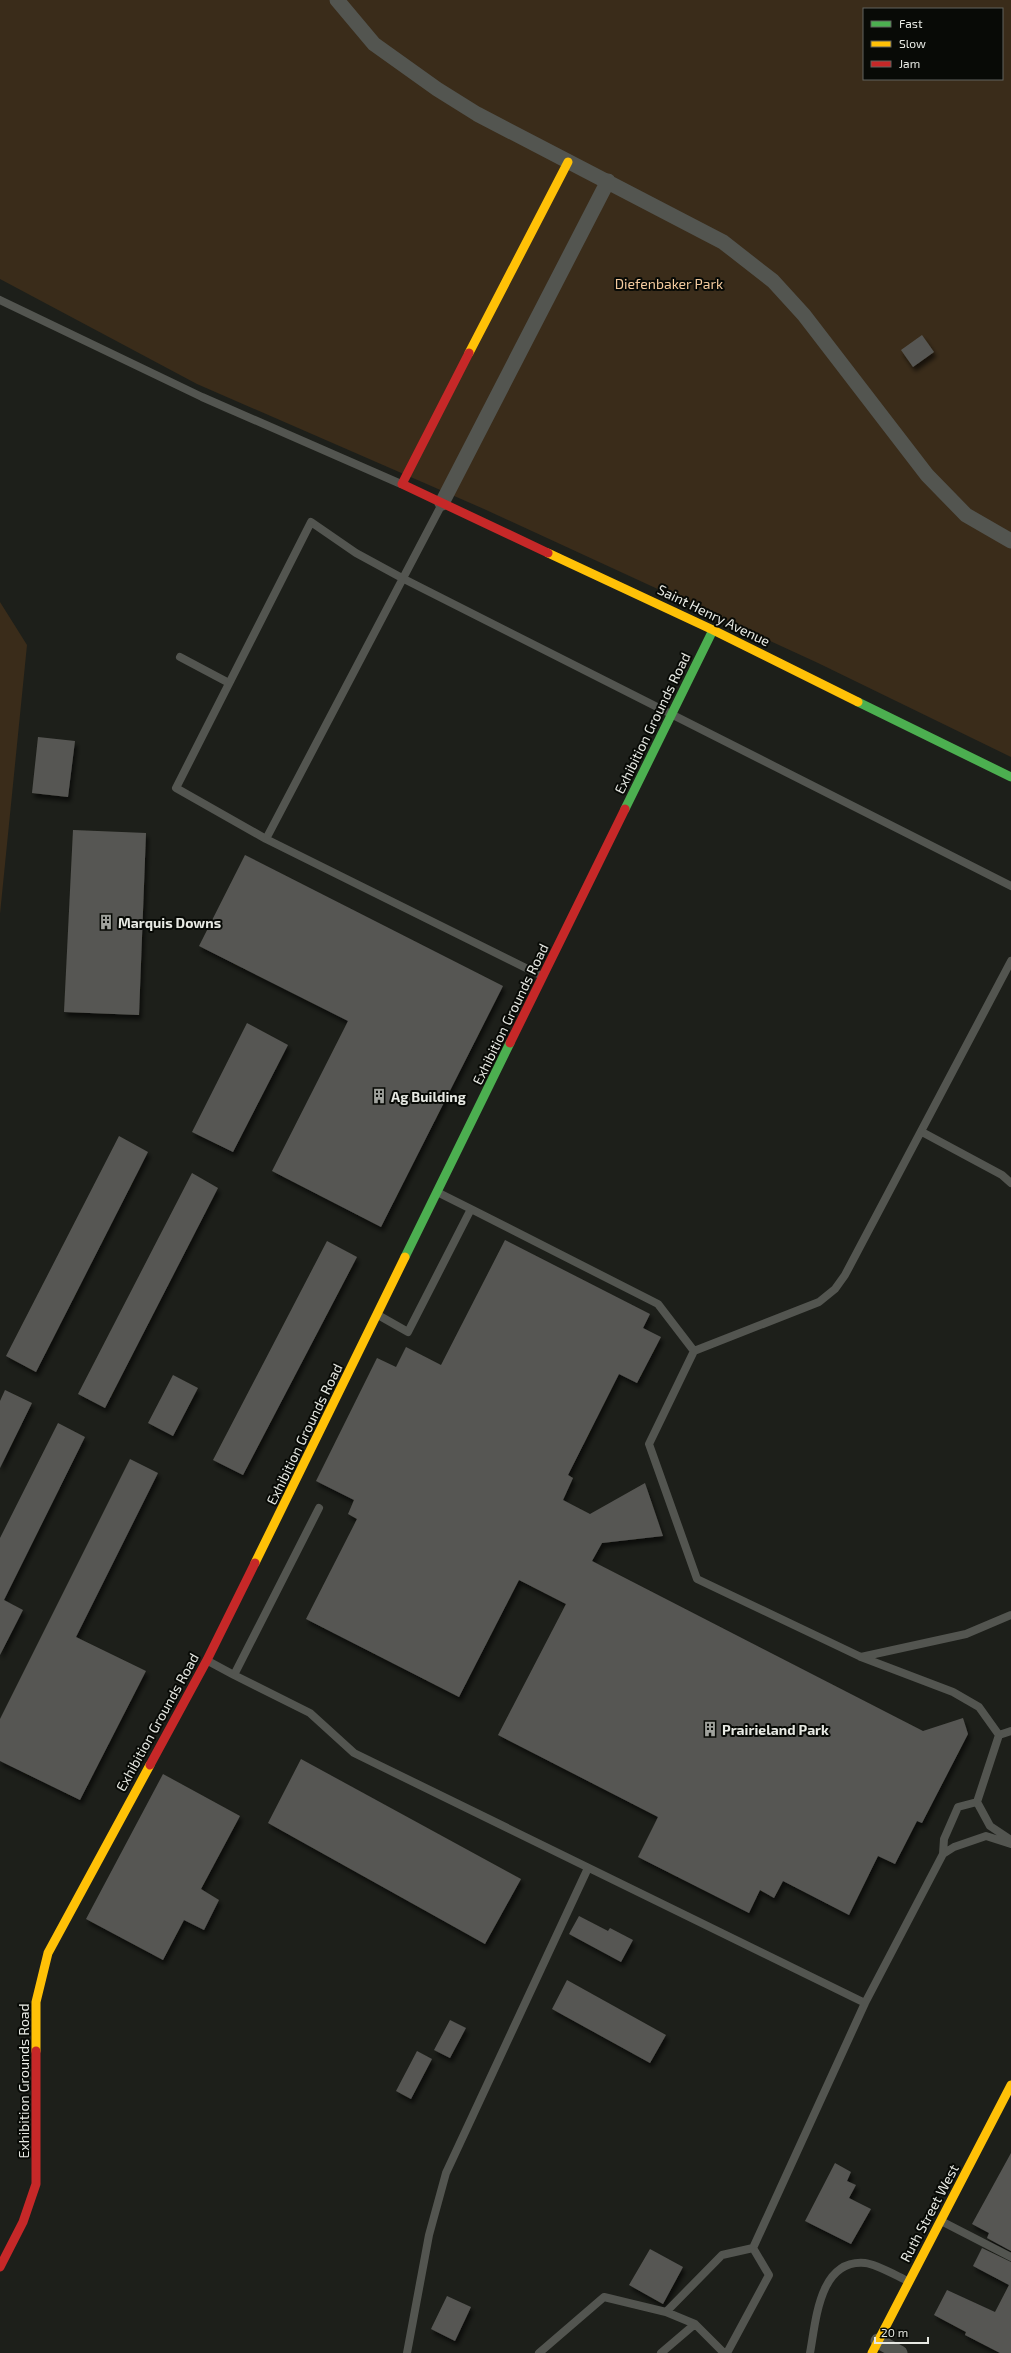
<svg xmlns="http://www.w3.org/2000/svg" width="1011" height="2353" font-family="'Exo 2',sans-serif">
	<defs>
		<filter id="shadow"><feDropShadow dx="2.5" dy="4.5" stdDeviation="2" flood-color="#0009"/></filter>
	</defs>
	<rect width="100%" height="100%" fill="#1d1f1a"/>
	<path fill="#3a2c1a" fill-rule="evenodd" d="M0 0H1011V757L818 663 484 509 197 384 0 279ZM864 9H1002V79H864Z
		M0 602 27 645 0 914Z"/>
	<path fill="#575753" filter="url(#shadow)" d="M922 335 934 352 913 367 901 350Z
		M38 737 75 741 68 797 32 793Z
		M73 830 146 833 139 1015 64 1012Z
		M245 855 503 986 381 1227 272 1171 348 1021 199 946Z
		M247 1023 288 1045 233 1152 192 1132Z
		M119 1136 148 1152 36 1372 6 1356Z
		M192 1173 218 1188 105 1408 78 1394Z
		M505 1240 650 1314 643 1328 661 1337 637 1383 619 1374 568 1475 573 1478 563 1500 590 1514 645 1483 663 1536 602 1543 592 1561 923 1731 963 1718 968 1734 922 1823 917 1821 895 1864 878 1856 849 1915 783 1881 774 1898 760 1890 749 1913 638 1857 658 1817 498 1735 566 1604 519 1580 459 1697 306 1619 357 1519 348 1514 354 1500 316 1481 377 1358 396 1367 406 1347 441 1365Z
		M327 1241 357 1257 243 1475 213 1460Z
		M173 1375 198 1388 173 1436 148 1423Z
		M5 1390 32 1403 0 1468V1401Z
		M58 1423 85 1437 4 1600 23 1610 0 1655V1538Z
		M130 1459 158 1473 76 1637 146 1671 80 1800 0 1761V1719Z
		M301 1759 521 1879 485 1944 268 1823Z
		M163 1774 240 1816 201 1889 219 1900 204 1930 184 1920 163 1960 86 1919Z
		M579 1916 608 1931 610 1928 633 1940 621 1962 569 1934Z
		M567 1980 666 2035 650 2063 552 2009Z
		M450 2020 466 2028 450 2058 434 2050Z
		M417 2051 432 2059 411 2099 396 2091Z
		M1011 2153V2251L987 2238 989 2233 972 2224Z
		M835 2163 851 2172 847 2181 856 2185 849 2198 871 2209 851 2244 805 2221Z
		M982 2248 1011 2262V2353H1000L965 2335 966 2332 934 2315 947 2290 995 2312 1009 2285 973 2266Z
		M650 2249 683 2267 663 2304 629 2285Z
		M447 2296 471 2307 455 2341 431 2329Z"/>
	<g fill="none" stroke-linecap="round" stroke-linejoin="round">
		<path stroke="#535550" stroke-width="8" d="M0 300 202 397 401 484
			M180 657 229 683
			M266 839 442 504
			M542 976 266 839 176 788 311 522 356 553 402 578 1011 886
			M922 1132 1002 1175 1011 1183
			M437 1192 471 1209
			M378 1315 408 1332 471 1209 658 1304 694 1351
			M319 1508 234 1675 310 1713 354 1753 865 2003
			M861 1657 966 1634 1011 1615
			M208 1661 234 1675
			M999 1735 979 1707 953 1692 861 1657 697 1579 649 1444 694 1351 819 1302 835 1289 845 1275 1011 961
			M999 1735 977 1802 990 1826 1011 1840
			M999 1735 1011 1731
			M943 1854 954 1847 986 1836 1011 1844
			M941 2221 1011 2257
			M753 2248 865 2003 943 1854 944 1839 958 1807 977 1802
			M666 2312 695 2324 724 2353
			M407 2353 429 2235 446 2173 588 1868
			M539 2353 604 2297 666 2312 722 2255 753 2248 769 2275 727 2353
			M661 2353 695 2324
			M810 2353C816 2321 819 2259 865 2263 876 2264 897 2276 908 2281"/>
		<path stroke="#535550" stroke-width="15" d="M337 0 374 44 437 89 477 114 723 242 773 281 804 315 927 475 966 515 1011 541
			M442 503 608 181
			M878 2341 900 2353"/>
		<path stroke="#4caf50" stroke-width="9" d="M858 702 1011 777
			M625 809 713 630
			M405 1257 510 1043"/>
		<path stroke="#ffc107" stroke-width="9" d="M469 353 568 162
			M548 553 713 630 858 702
			M255 1563 405 1257
			M36 2051V2002L48 1953 150 1765
			M872 2353 1011 2085"/>
		<path stroke="#c62828" stroke-width="9" d="M469 353 402 484 548 553
			M510 1043 625 809
			M150 1765 207 1660 255 1563
			M0 2267 23 2222 36 2184V2051"/>
	</g>
	<defs>
		<symbol id="building-bare" viewBox="-9 -9 18 18"><path d="M-4-6H4V6H1V3H-1V6H-4ZM-2.5-4.3h1.7v1.8h-1.7ZM.8-4.3h1.7v1.8H.8ZM-2.5-1h1.7V.8h-1.7ZM.8-1h1.7V.8H.8Z" fill="#a0a29d" stroke="#080a06" stroke-width="2.5" paint-order="stroke"/></symbol>
	</defs>
	<g fill-rule="evenodd">
		<use href="#building-bare" x="95" y="911" width="22" height="22"/>
		<use href="#building-bare" x="368" y="1085" width="22" height="22"/>
		<use href="#building-bare" x="699" y="1718" width="22" height="22"/>
	</g>
	<g text-anchor="middle" dominant-baseline="central" stroke-width="4" stroke-linejoin="round" paint-order="stroke">
		<g font-size="14" fill="#f3ca9e" stroke="#080a06">
			<text x="669" y="283">Diefenbaker Park</text>
		</g>
		<g font-size="14" fill="#e7e9e3" stroke="#080a06">
			<text transform="translate(714 615) rotate(26)">Saint Henry Avenue</text>
			<text transform="translate(652 723) rotate(-64)">Exhibition Grounds Road</text>
			<text transform="translate(510 1014) rotate(-64)">Exhibition Grounds Road</text>
			<text transform="translate(304 1434) rotate(-64)">Exhibition Grounds Road</text>
			<text transform="translate(157 1722) rotate(-61)">Exhibition Grounds Road</text>
			<text transform="translate(23 2081) rotate(-90)">Exhibition Grounds Road</text>
			<text transform="translate(929 2213) rotate(-62)">Ruth Street West</text>
		</g>
		<g font-size="14" font-weight="bold" fill="#e7e9e3" stroke="#080a06" text-anchor="start">
			<text x="118" y="922">Marquis Downs</text>
			<text x="391" y="1096">Ag Building</text>
			<text x="722" y="1729">Prairieland Park</text>
		</g>
	</g>
	<rect x="863" y="8" width="140" height="72" fill="#080a06" stroke="#61635e"/>
	<rect x="871" y="21" width="20" height="6" fill="#4caf50" stroke="#61635e"/>
	<text x="899" y="28" font-size="12" fill="#e7e9e3">Fast</text>
	<rect x="871" y="41" width="20" height="6" fill="#ffc107" stroke="#61635e"/>
	<text x="899" y="48" font-size="12" fill="#e7e9e3">Slow</text>
	<rect x="871" y="61" width="20" height="6" fill="#c62828" stroke="#61635e"/>
	<text x="899" y="68" font-size="12" fill="#e7e9e3">Jam</text>
	<path d="M875 2337v6h53v-6" fill="none" stroke="#e7e9e3" stroke-width="2"/>
	<text x="881" y="2337" font-size="12" fill="#e7e9e3" stroke="#080a06" stroke-width="3" paint-order="stroke">20 m</text>
</svg>
